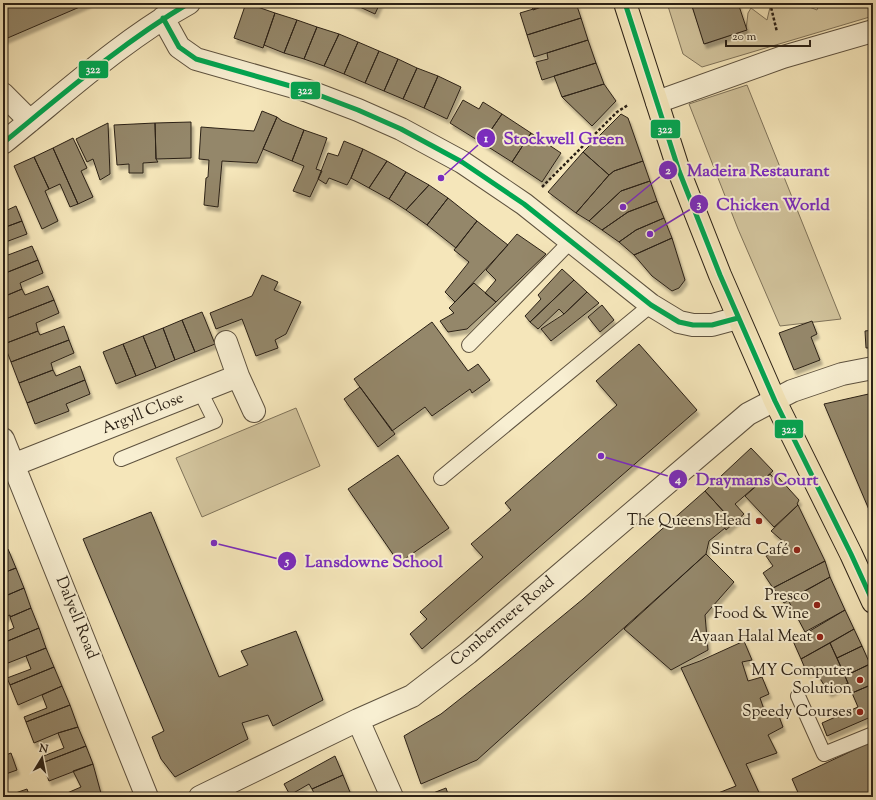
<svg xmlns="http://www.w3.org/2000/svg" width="876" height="800" font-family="'Sorts Mill Goudy',serif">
	<defs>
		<filter id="shadow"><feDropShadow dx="2.5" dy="4.5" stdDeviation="1" flood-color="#0004"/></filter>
	</defs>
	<rect width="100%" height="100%" fill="#f5e6ba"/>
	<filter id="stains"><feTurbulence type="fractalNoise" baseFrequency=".005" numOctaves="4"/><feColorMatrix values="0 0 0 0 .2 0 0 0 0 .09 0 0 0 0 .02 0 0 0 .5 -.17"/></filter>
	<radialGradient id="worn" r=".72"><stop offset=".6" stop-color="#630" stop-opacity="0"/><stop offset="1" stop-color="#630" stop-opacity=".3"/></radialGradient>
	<path fill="#d3c59e" stroke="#7f735a" d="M667 3H691L705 44 746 30 748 13 751 8 767 20 771 3H799L817 10 819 3H873V16L702 67 683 54Z
		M747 85 841 319 780 326 738 229 689 104Z
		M296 408 320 466 202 517 176 458Z"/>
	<path fill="#94876b" stroke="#2b2116" filter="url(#shadow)" d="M3 3H89L3 40Z
		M246 3 275 13 263 48 234 38Z
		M351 3H380L375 14Z
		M531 3H553L533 10Z
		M553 3H576L581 18 527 35 520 13Z
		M691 3H738L747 30 704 44Z
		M275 13 297 20 284 53 264 45Z
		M581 18 588 40 534 57 527 35Z
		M297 20 317 27 304 59 284 53Z
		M317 27 339 34 324 66 304 59Z
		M339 34 358 42 344 74 324 66Z
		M588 40 596 63 542 80 536 62 548 59 547 53Z
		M358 42 379 51 365 83 344 74Z
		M379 51 398 59 384 91 365 83Z
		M398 59 417 68 403 99 384 91Z
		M596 63 604 84 562 97 554 76Z
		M417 68 438 76 424 108 403 99Z
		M438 76 461 87 447 119 424 108Z
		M604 84 616 101 592 126 562 97Z
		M463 100 479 109 483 102 502 114 482 143 450 123Z
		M262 111 277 117 257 163 222 161 218 207 204 205 206 178 208 177 209 160 199 159 201 127 254 131Z
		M502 114 531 133 512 162 482 143Z
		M621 114 628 118 643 161 614 171 609 175 583 152Z
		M277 117 282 121 304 130 292 161 263 149Z
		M191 122V158L156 159 155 123Z
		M108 123 110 174 100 180 93 159 87 162 76 139Z
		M155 123 156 159 158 162 143 163V173H129V164L117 165 114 125Z
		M304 130 327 138 316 169 322 171 310 197 293 191 304 166 292 161Z
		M531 133 561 153 542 182 512 162Z
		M73 138 87 168 81 171 93 197 78 204 53 148Z
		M344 141 363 149 351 178 347 185 329 178 326 184 318 179 328 153 338 156Z
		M53 148 78 204 70 207 60 184 49 189 34 157Z
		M363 149 387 161 369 188 351 178Z
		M583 152 609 175 576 213 548 192Z
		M34 157 49 189 45 191 58 221 42 229 14 166Z
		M387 161 406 172 389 199 369 188Z
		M643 161 650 181 621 191 589 221 576 213 609 175 614 171Z
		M406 172 429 185 406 210 389 199Z
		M650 181 657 201 628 212 602 230 589 221 621 191Z
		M429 185 448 198 427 225 406 210Z
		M448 198 477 221 456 248 427 225Z
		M657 201 664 218 636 230 619 242 602 230 628 212Z
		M16 206 22 221 3 228V212Z
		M664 218 672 238 634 255 619 242 636 230Z
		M22 221 27 234 3 243 6 251 3 253V228Z
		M477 221 508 245 455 302 445 292 469 262 454 250Z
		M517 234 546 254 496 302 485 293 496 280 486 270Z
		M672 238 685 280 679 288 672 291 652 276 634 255Z
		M32 246 38 260 3 274V253L6 251 8 255Z
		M38 260 43 273 20 283 22 289 3 297V274Z
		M562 269 574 280 530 322 525 316 541 299 538 295Z
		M262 275 278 282 274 290 301 302 286 334 275 340 278 348 256 356 242 319 216 329 210 313 252 296Z
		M574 280 587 292 564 314 559 309 538 329 530 322Z
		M474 283 496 302 467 329 448 332 440 321 454 313 449 308Z
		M48 286 54 300 3 320V297L22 289 25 295Z
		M587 292 599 303 551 341 541 329 564 314Z
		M54 300 59 313 36 323 38 331 4 344 3 341V320Z
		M602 305 614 320 600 332 588 317Z
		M202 312 215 344 195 352 182 320Z
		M182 320 195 352 175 360 163 328Z
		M812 321 817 334 811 337 820 360 794 370 779 333Z
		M432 322 468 371 478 364 490 380 472 393 470 389 432 416 425 407 392 431 354 379Z
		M64 326 69 340 11 362 4 344 38 331 40 335Z
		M163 328 175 360 156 368 143 336Z
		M873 330V348H866L865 331Z
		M143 336 156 368 136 376 123 344Z
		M69 340 74 353 51 363 53 370 19 383 11 362Z
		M123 344 136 376 116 384 103 352Z
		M639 344 697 410 422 649 410 634 427 619 420 612 483 557 471 544 511 510 505 503 617 405 596 381Z
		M80 366 85 380 27 403 19 383 53 370 56 376Z
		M85 380 90 394 66 404 69 411 35 424 27 403Z
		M360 387 395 434 378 447 344 399Z
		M873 393V519L824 404Z
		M751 448 773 471 735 504 744 514 734 523 705 491Z
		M398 455 449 528 399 563 348 489Z
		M770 474 773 477 779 478 799 500 797 504 798 505 774 527 745 496Z
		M705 491 734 523 726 530 725 528 709 541 706 554 477 760 421 784 404 736 441 714 503 665 583 599Z
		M798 505 825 561 773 588 763 573 773 566 766 556 785 543 771 531Z
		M151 512 219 677 248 665 241 651 296 631 323 700 273 726 268 715 242 723 248 739 175 777 161 759 152 737 164 731 83 539Z
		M8 549 16 568 3 573V551Z
		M706 554 734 582 705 615 708 650 671 670 624 629Z
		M825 561 830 577 784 603 773 588Z
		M16 568 24 588 3 597V573Z
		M830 577 845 610 805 632 788 600Z
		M24 588 31 608 10 617V615L3 618V597Z
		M31 608 39 628 3 643V633L14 628 10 617Z
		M845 610 854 629 801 659 793 641Z
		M39 628 46 648 3 665V643Z
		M854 629 862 646 837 658 830 643Z
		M744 641 752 660 742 662 748 681 762 677 769 694 760 698 766 715 777 711 783 727 768 735 777 753 746 764 761 797H708L736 786 681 668 700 661Z
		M830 643 848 683 829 693 814 669 807 673 801 659Z
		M862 646 870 664 845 676 837 658Z
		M46 648 54 667 10 685 7 678 31 669 26 656Z
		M870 664 873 671V684L852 693 845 676Z
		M54 667 62 686 18 705 10 685Z
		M873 684V716L827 736 822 723 858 707 852 693Z
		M62 686 70 705 26 722 24 717 47 708 42 695Z
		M70 705 78 727 58 733 34 743 26 722Z
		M78 727 86 746 42 763 41 757 64 748 58 733Z
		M873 741V795L868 797H800L792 779Z
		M86 746 93 764 49 781 42 763Z
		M11 753 17 770 3 775V756Z
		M335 756 343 775 312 789 309 784 290 795 284 784Z
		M93 764 102 797H58L81 787 73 771Z
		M343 775 352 797H316L312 789Z
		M446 788 449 797H423Z
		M27 789 30 797H4Z"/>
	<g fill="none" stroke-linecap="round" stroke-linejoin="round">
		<defs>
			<path id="service" d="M469 345 571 241
				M121 459 215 421 200 391
				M441 478 651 305
				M798 696 824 754 873 734"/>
			<path id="minor" d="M163 18 179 47 196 59 308 91 358 110 401 129 462 162 524 204 651 305 679 322 693 325H712L738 318
				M3 94 30 121
				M657 102 783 57 873 31
				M3 143C63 95 122 40 189 3
				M226 342 238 376
				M3 439 147 797
				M13 465 238 376 254 411
				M358 720 392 797
				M200 797 358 720 412 696 468 653 748 414 792 391 842 374 873 368"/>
			<path id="trunk" d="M625 3 679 171 720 275 775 401 851 554 873 602"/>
		</defs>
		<use href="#service" stroke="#5e523f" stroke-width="16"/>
		<use href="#minor" stroke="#5e523f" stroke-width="24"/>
		<use href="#trunk" stroke="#2b2116" stroke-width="24"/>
		<path stroke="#2b2116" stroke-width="2.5" stroke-dasharray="3 2" stroke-linecap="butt" d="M770 3 777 32
			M542 187 617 112 628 105"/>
		<use href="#service" stroke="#f8efd2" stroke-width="14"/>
		<use href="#minor" stroke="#f8efd2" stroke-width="22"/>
		<use href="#trunk" stroke="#f5e6ba" stroke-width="22"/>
		<defs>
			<path id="bus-1" d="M625 3 679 171 720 275 775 401 851 554 873 602
				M163 18 179 47 196 59 308 91 358 110 401 129 462 162 524 204 651 305 679 322 693 325H712L738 318
				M3 143C63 94 122 43 189 3"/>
		</defs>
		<use href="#bus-1" stroke="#f8efd2" stroke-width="8"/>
		<use href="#bus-1" stroke="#00a651" stroke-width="5"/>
	</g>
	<g fill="#8f2418" stroke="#f8efd2" stroke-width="1.5">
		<circle cx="759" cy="521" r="4"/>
		<circle cx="797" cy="550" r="4"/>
		<circle cx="817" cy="605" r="4"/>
		<circle cx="820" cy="637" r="4"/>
		<circle cx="860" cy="680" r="4"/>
		<circle cx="860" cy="712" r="4"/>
	</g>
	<g text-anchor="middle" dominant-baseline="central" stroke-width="4" stroke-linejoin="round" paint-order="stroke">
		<g font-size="16" fill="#2b2116" stroke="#f8efd2">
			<text transform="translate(143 414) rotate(-22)">Argyll Close</text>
			<text transform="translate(76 618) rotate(68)">Dalyell Road</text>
			<text transform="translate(503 622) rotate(-40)">Combermere Road</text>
		</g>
		<g font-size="16" fill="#2b2116" stroke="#f8efd2" text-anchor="end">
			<text x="751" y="521">The Queens Head</text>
			<text x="789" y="550">Sintra Café</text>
			<text x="809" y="596">Presco<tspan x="809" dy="18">Food &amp; Wine</tspan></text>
			<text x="812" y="637">Ayaan Halal Meat</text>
			<text x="852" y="671">MY Computer<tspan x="852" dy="18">Solution</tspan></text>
			<text x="852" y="712">Speedy Courses</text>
		</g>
	</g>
	<path fill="none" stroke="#7b2cbf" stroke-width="1.5" d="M441 178L486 138M623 207L668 170M650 234L699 204M601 456L678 479M214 543L287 561"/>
	<g fill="#7b2cbf" stroke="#f8efd2" stroke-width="1.5">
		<circle cx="441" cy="178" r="4"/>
		<circle cx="623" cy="207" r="4"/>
		<circle cx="650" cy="234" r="4"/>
		<circle cx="601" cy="456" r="4"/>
		<circle cx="214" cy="543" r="4"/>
		<circle cx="486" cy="138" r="10"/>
		<circle cx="668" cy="170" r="10"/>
		<circle cx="699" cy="204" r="10"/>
		<circle cx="678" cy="479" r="10"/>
		<circle cx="287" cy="561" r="10"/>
	</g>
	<g font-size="12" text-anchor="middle" font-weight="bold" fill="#fff">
		<text x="486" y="142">1</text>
		<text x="668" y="174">2</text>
		<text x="699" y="208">3</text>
		<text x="678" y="483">4</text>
		<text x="287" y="565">5</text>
	</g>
	<g font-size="17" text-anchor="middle" font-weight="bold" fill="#7b2cbf" stroke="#f8efd2" stroke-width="4" stroke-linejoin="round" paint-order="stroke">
		<text x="564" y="144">Stockwell Green</text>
		<text x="758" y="176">Madeira Restaurant</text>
		<text x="773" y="210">Chicken World</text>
		<text x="757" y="485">Draymans Court</text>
		<text x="374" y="567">Lansdowne School</text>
	</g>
	<g stroke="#f8efd2" stroke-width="1.5">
		<rect x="78" y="60" width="31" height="19" rx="4" fill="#00a651"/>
		<rect x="290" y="81" width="31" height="19" rx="4" fill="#00a651"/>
		<rect x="650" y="119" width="31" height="20" rx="4" fill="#00a651"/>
		<rect x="774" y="419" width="30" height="20" rx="4" fill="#00a651"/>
	</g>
	<g font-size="11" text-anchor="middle" font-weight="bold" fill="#fff">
		<text x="93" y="73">322</text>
		<text x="305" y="94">322</text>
		<text x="665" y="133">322</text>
		<text x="789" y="433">322</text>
	</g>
	<rect width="876" height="800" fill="none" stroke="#f5e6ba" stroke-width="16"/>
	<rect x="4" y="4" width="868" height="792" fill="none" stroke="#2b2116" stroke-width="2"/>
	<rect x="8" y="8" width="860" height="784" fill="none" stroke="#2b2116"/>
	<g transform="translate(42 758) rotate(10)" stroke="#f8efd2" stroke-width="3" paint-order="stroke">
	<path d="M0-3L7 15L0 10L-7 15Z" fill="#2b2116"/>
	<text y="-6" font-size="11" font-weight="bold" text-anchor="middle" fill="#2b2116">N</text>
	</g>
	<path d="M726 40v6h84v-6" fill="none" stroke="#2b2116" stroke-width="2"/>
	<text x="732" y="40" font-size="12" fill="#2b2116" stroke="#f8efd2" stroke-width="3" paint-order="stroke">20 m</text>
	<rect width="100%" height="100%" filter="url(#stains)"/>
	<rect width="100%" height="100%" fill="url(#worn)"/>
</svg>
